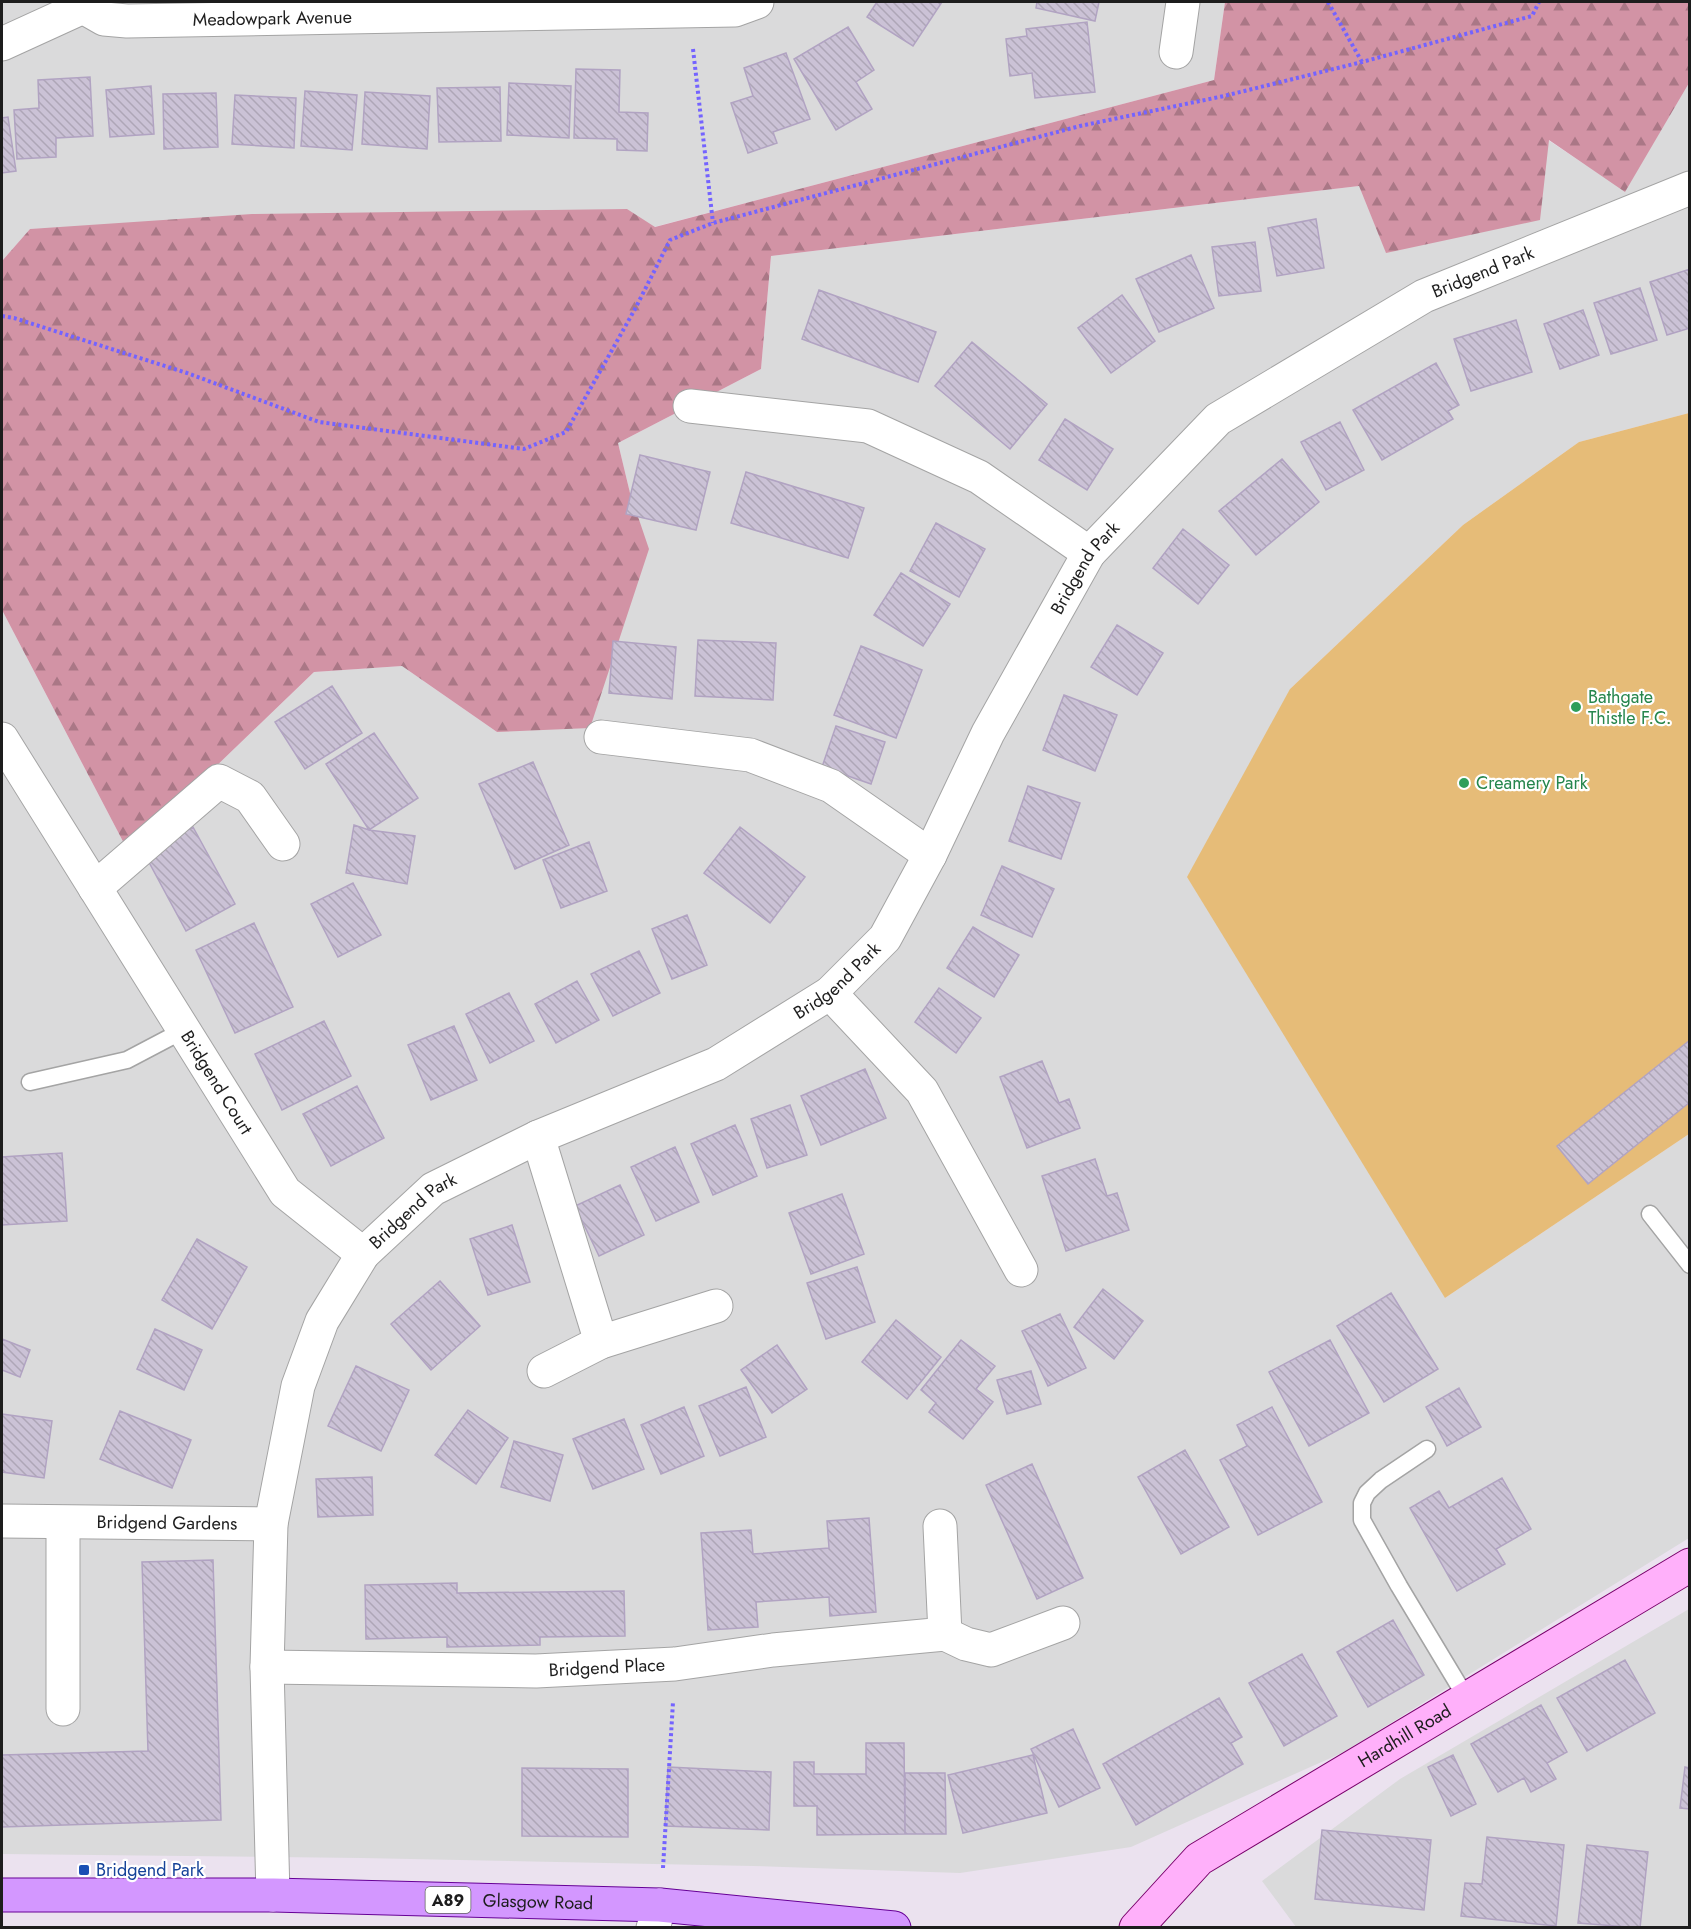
<svg xmlns="http://www.w3.org/2000/svg" width="1691" height="1929" font-family="Jost,sans-serif">
	<defs>
		<pattern id="forest-firs" width="22" height="20" patternUnits="userSpaceOnUse" patternTransform="scale(1.5)"><rect width="22" height="20" fill="#d293a5"/><path d="M5 1l3.5 6h-7zM16 11l3.5 6h-7z" fill="#aa7786"/></pattern>
		<pattern id="building-back-hatch" width="6" height="6" patternUnits="userSpaceOnUse" patternTransform="scale(1.5)"><rect width="6" height="6" fill="#cbc2d6"/><path d="M-1 5l2 2M0 0l6 6M5-1l2 2" fill="none" stroke="#aea6b7"/></pattern>
	</defs>
	<rect width="100%" height="100%" fill="#ebe2ef"/>
	<path fill="#dadadb" d="M2 2H1225L1214 80 654 227 626 209 30 229 2 261Z
		M1689 83V413L1579 442 1463 525 1290 689 1445 1298 1689 1134V1538L1344 1752 1131 1847 960 1873 753 1866 361 1858 2 1854V610L128 851 314 672 402 666 497 732 630 493 618 443 761 369 771 256 1359 186 1386 252 1548 140 1625 191Z
		M1689 1609V1927H1296L1262 1881 1400 1779Z"/>
	<path fill="url(#forest-firs)" d="M1225 2H1689V83L1625 192 1549 140 1540 220 1386 253 1359 186 771 256 761 369 618 443 630 493 649 549 590 728 497 732 402 666 314 672 128 851 2 610V261L30 229 252 214 627 209 655 227 1214 80Z"/>
	<path fill="#e6bc78" d="M1689 413V1134L1445 1298 1187 877 1290 689 1463 525 1579 442Z"/>
	<path fill="url(#building-back-hatch)" stroke="#b1a3c2" stroke-width="1.5" d="M877 2H942L913 46 867 17Z
		M1037 2H1099L1095 21 1036 8Z
		M1087 22 1095 92 1035 98 1032 73 1010 76 1006 39 1027 36 1026 29Z
		M848 27 874 70 856 82 872 109 836 130 794 59Z
		M786 53 810 119 773 132 777 143 748 153 731 103 753 96 744 68Z
		M576 69 620 70 619 112 648 113 647 151 617 150V139L574 138Z
		M90 77 93 136 56 138V157L17 159 14 110 39 108 38 80Z
		M509 83 571 86 569 138 507 135Z
		M151 86 154 134 110 137 106 90Z
		M500 87 501 141 439 142 437 88Z
		M305 91 357 95 352 150 301 146Z
		M365 92 430 96 427 149 362 144Z
		M216 93 218 147 164 149 163 94Z
		M235 95 296 98 294 148 232 144Z
		M8 117 16 171 2 173V118Z
		M1316 219 1324 268 1277 276 1268 228Z
		M1255 242 1261 291 1219 296 1212 247Z
		M1191 255 1214 308 1159 332 1136 279Z
		M1690 269V328L1667 335 1650 282Z
		M1640 288 1657 340 1611 354 1594 303Z
		M819 290 936 332 918 382 802 339Z
		M1122 295 1155 341 1111 373 1078 328Z
		M1583 310 1599 355 1560 369 1544 324Z
		M1516 320 1532 372 1471 391 1454 339Z
		M972 342 1047 404 1010 449 935 386Z
		M1436 363 1459 405 1448 411 1453 419 1382 460 1353 410Z
		M1065 419 1113 449 1087 490 1039 460Z
		M1340 422 1364 470 1326 490 1301 442Z
		M640 455 710 472 696 530 626 514Z
		M1282 459 1319 502 1256 555 1219 511Z
		M746 472 864 508 848 558 731 523Z
		M936 523 985 549 959 597 910 571Z
		M1183 529 1229 565 1198 604 1153 568Z
		M901 573 950 604 923 646 874 615Z
		M1117 625 1163 653 1137 695 1091 667Z
		M698 640 776 643 773 700 695 696Z
		M613 641 676 647 672 699 609 693Z
		M861 646 922 670 896 738 834 715Z
		M332 686 362 733 305 769 275 722Z
		M1064 695 1117 715 1095 771 1043 750Z
		M836 726 885 742 871 784 822 767Z
		M374 733 418 798 369 830 326 764Z
		M533 762 569 845 515 869 479 784Z
		M1028 786 1080 803 1061 859 1009 841Z
		M354 825 369 830 415 836 407 884 346 873Z
		M193 827 235 904 186 931 144 853Z
		M740 827 805 877 770 923 704 873Z
		M589 842 607 891 561 908 543 860Z
		M1002 866 1054 889 1032 937 981 915Z
		M353 883 381 935 338 957 311 904Z
		M687 915 707 965 672 979 652 929Z
		M254 923 293 1007 235 1033 196 950Z
		M973 927 1019 955 994 997 947 968Z
		M639 951 660 993 613 1016 591 974Z
		M577 981 599 1020 556 1043 535 1004Z
		M939 988 981 1018 956 1053 915 1022Z
		M509 993 534 1041 490 1063 466 1014Z
		M324 1021 351 1076 282 1110 255 1054Z
		M454 1026 477 1080 431 1100 408 1045Z
		M1690 1040V1102L1588 1184 1557 1146Z
		M1042 1061 1059 1103 1069 1099 1080 1128 1027 1148 1000 1077Z
		M865 1069 886 1118 821 1145 801 1096Z
		M357 1086 384 1138 331 1166 303 1114Z
		M790 1105 807 1155 767 1168 751 1119Z
		M735 1125 757 1176 713 1195 691 1144Z
		M675 1147 699 1202 656 1221 631 1167Z
		M62 1153 67 1221 2 1225V1157Z
		M1095 1159 1107 1196 1117 1193 1129 1230 1066 1251 1042 1176Z
		M620 1185 644 1235 599 1256 575 1206Z
		M842 1194 864 1254 811 1274 789 1213Z
		M512 1225 530 1282 488 1295 470 1239Z
		M197 1239 247 1267 212 1329 162 1300Z
		M857 1267 875 1322 826 1339 807 1283Z
		M440 1281 480 1326 431 1370 391 1324Z
		M1103 1289 1143 1321 1114 1359 1074 1327Z
		M1391 1293 1438 1369 1384 1402 1337 1326Z
		M1060 1314 1086 1368 1048 1386 1022 1331Z
		M896 1320 941 1357 907 1399 862 1362Z
		M155 1329 202 1350 184 1390 137 1369Z
		M2 1339 30 1350 20 1377 2 1370Z
		M961 1340 995 1366 976 1389 993 1402 963 1439 929 1412 936 1403 921 1390Z
		M1330 1340 1369 1413 1309 1446 1269 1372Z
		M777 1345 807 1389 772 1413 741 1370Z
		M356 1366 409 1390 381 1451 328 1426Z
		M1031 1371 1041 1404 1007 1414 997 1380Z
		M746 1387 766 1437 720 1456 699 1406Z
		M1459 1388 1481 1427 1447 1446 1426 1407Z
		M684 1407 704 1456 661 1474 641 1425Z
		M1272 1407 1322 1502 1258 1535 1220 1460 1247 1446 1237 1425Z
		M468 1410 508 1438 476 1484 435 1455Z
		M120 1411 191 1440 172 1488 100 1459Z
		M2 1414 52 1421 44 1478 2 1472Z
		M624 1419 644 1469 593 1489 573 1439Z
		M514 1441 563 1455 550 1501 501 1487Z
		M1185 1450 1229 1527 1181 1554 1138 1477Z
		M1032 1464 1083 1578 1037 1599 986 1485Z
		M372 1477 373 1515 318 1517 316 1479Z
		M1502 1478 1531 1529 1496 1549 1505 1564 1457 1591 1410 1508 1439 1491 1449 1508Z
		M869 1518 876 1612 830 1616 829 1597 756 1602 758 1627 708 1630 701 1533 751 1530 753 1554 829 1548 827 1521Z
		M213 1560 221 1820 2 1827V1755L148 1751 142 1562Z
		M457 1583V1593L624 1591 625 1636 540 1637V1645L447 1647V1637L366 1639 365 1585Z
		M1393 1620 1424 1675 1368 1707 1337 1652Z
		M1302 1654 1337 1716 1284 1746 1249 1683Z
		M1625 1660 1655 1713 1587 1751 1557 1698Z
		M1219 1698 1242 1737 1231 1743 1243 1764 1136 1825 1103 1764Z
		M1541 1705 1567 1752 1547 1763 1556 1779 1531 1792 1524 1778 1498 1792 1471 1744Z
		M1073 1729 1100 1788 1059 1807 1031 1749Z
		M866 1743H904L905 1834 817 1835V1806H794V1762H814V1774H866Z
		M1033 1755 1047 1813 963 1833 948 1775Z
		M1453 1755 1476 1804 1451 1816 1428 1767Z
		M668 1767 771 1772 769 1830 665 1826Z
		M1685 1767 1690 1768V1809L1680 1808Z
		M522 1768 628 1769V1837L522 1836Z
		M905 1773H945L946 1834H905Z
		M1322 1830 1431 1840 1424 1910 1315 1899Z
		M1487 1837 1564 1845 1556 1926 1461 1916 1465 1883 1482 1884Z
		M1587 1845 1648 1852 1640 1928 1578 1923Z"/>
	<g fill="none" stroke-linecap="round" stroke-linejoin="round">
		<defs>
			<path id="service" d="M30 1082 127 1060 184 1030
				M1650 1214 1690 1265
				M1427 1449 1381 1480 1367 1493 1362 1503V1520L1399 1586 1467 1699"/>
			<g id="minor">
				<path id="s1" d="M81 2 83 7 104 19 127 21 735 10 757 2"/>
				<path d="M2 44 83 7"/>
				<path d="M1176 52 1183 2"/>
				<path d="M690 406 868 426 979 477 1089 553"/>
				<path d="M601 737 750 755 831 786 930 855"/>
				<path id="s2" d="M2 739 285 1192 363 1254"/>
				<path d="M95 888 219 781 250 797 283 844"/>
				<path d="M830 993 922 1091 1021 1270"/>
				<path d="M538 1137 601 1342"/>
				<path d="M544 1371 601 1342 716 1306"/>
				<path id="s3" d="M2 1521 271 1524"/>
				<path d="M945 1634 966 1644 991 1650 1063 1623"/>
				<path id="s4" d="M267 1667 536 1671 675 1664 773 1650 945 1634 940 1526"/>
				<path d="M63 1709V1523"/>
				<path id="s5" d="M273 1895 267 1667 271 1524 298 1386 322 1321 363 1254 433 1189 538 1137 716 1064 830 993 885 938 930 855 988 733 1089 553 1218 419 1424 296 1690 188"/>
				<path d="M653 1928 660 1905"/>
			</g>
			<g id="secondary">
				<path id="s6" d="M1136 1928 1199 1859 1690 1565"/>
			</g>
			<g id="primary">
				<path id="s7" d="M2 1895H273L660 1905 894 1928"/>
			</g>
		</defs>
		<use href="#service" stroke="#a4a4a4" stroke-width="19"/>
		<use href="#minor" stroke="#a4a4a4" stroke-width="35"/>
		<use href="#secondary" stroke="#78006a" stroke-width="35"/>
		<use href="#primary" stroke="#660096" stroke-width="35"/>
		<path stroke="#7463ff" stroke-width="4" stroke-dasharray="3 3" stroke-linecap="butt" d="M1328 2 1362 62
			M693 49 713 223
			M2 316 14 318 187 373 319 422 524 449 566 432 635 309 670 240 713 223 1080 126 1224 96 1362 62 1532 16 1539 2
			M663 1868 673 1702"/>
		<use href="#service" stroke="#fff" stroke-width="16"/>
		<use href="#minor" stroke="#fff" stroke-width="33"/>
		<use href="#secondary" stroke="#ffb0fa" stroke-width="33"/>
		<use href="#primary" stroke="#d397ff" stroke-width="33"/>
	</g>
	<g fill="#2e9e5b" stroke="#fff" stroke-width="2">
		<circle cx="1576" cy="707" r="6"/>
		<circle cx="1464" cy="783" r="6"/>
	</g>
	<rect fill="#1a4fb4" stroke="#fff" stroke-width="2" x="78" y="1864" width="12" height="12" rx="3"/>
	<g text-anchor="middle" dominant-baseline="central" stroke-width="4.5" stroke-linejoin="round" paint-order="stroke">
		<rect fill="#fff" stroke="#616161" stroke-width="1.5" x="425.5" y="1887" width="45" height="26" rx="4.5"/>
		<g font-size="16" font-weight="bold" fill="#1d1d1d">
			<text x="448" y="1900">A89</text>
		</g>
		<g font-size="18" fill="#1d1d1d" stroke="#fff">
			<text stroke="none"><textPath href="#s1" startOffset="198">Meadowpark Avenue</textPath></text>
			<text stroke="none"><textPath href="#s5" startOffset="2202">Bridgend Park</textPath></text>
			<text stroke="none"><textPath href="#s5" startOffset="1698">Bridgend Park</textPath></text>
			<text stroke="none"><textPath href="#s5" startOffset="1212">Bridgend Park</textPath></text>
			<text stroke="none"><textPath href="#s2" startOffset="405">Bridgend Court</textPath></text>
			<text stroke="none"><textPath href="#s5" startOffset="726">Bridgend Park</textPath></text>
			<text stroke="none"><textPath href="#s3" startOffset="165">Bridgend Gardens</textPath></text>
			<text stroke="none"><textPath href="#s4" startOffset="340">Bridgend Place</textPath></text>
			<text stroke="none"><textPath href="#s6" startOffset="333">Hardhill Road</textPath></text>
			<text stroke="none"><textPath href="#s7" startOffset="536">Glasgow Road</textPath></text>
		</g>
		<g font-size="18" fill="#27864d" stroke="#fff" text-anchor="start">
			<text x="1588" y="697">Bathgate<tspan x="1588" dy="21">Thistle F.C.</tspan></text>
			<text x="1476" y="783">Creamery Park</text>
		</g>
		<g font-size="18" fill="#164399" stroke="#fff" text-anchor="start">
			<text x="96" y="1870">Bridgend Park</text>
		</g>
	</g>
	<rect width="1691" height="1929" fill="none" stroke="#1d1d1d" stroke-width="6"/>
</svg>
